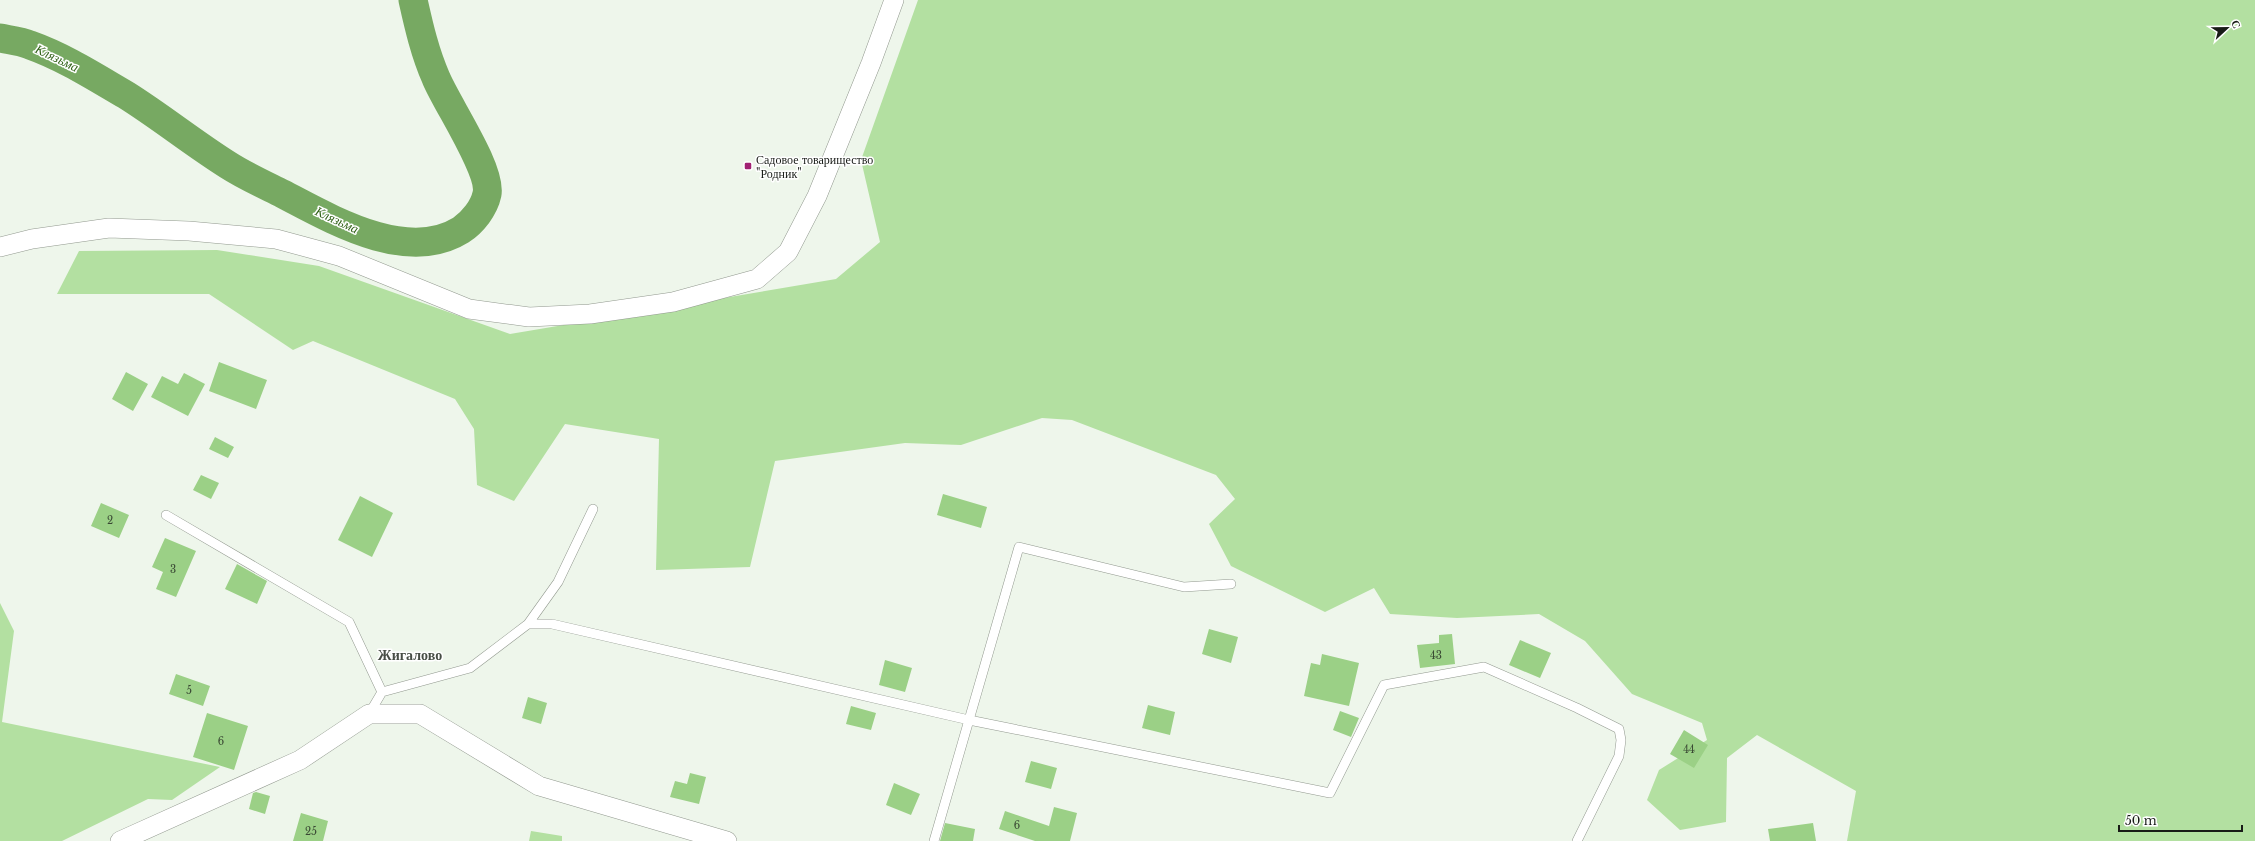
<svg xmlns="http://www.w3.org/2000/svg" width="2255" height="841" font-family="'Libre Baskerville',serif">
	<rect width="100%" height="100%" fill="#eef6eb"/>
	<path fill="#b3e0a1" d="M918 0H2255V841H1847L1856 791 1757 735 1727 758 1726 822 1680 830 1647 800 1659 770 1707 740 1702 723 1632 694 1585 641 1539 614 1457 618 1390 614 1374 588 1325 612 1231 566 1209 524 1235 499 1216 475 1072 420 1042 418 961 445 905 443 775 461 750 567 656 570 659 439 565 424 514 501 477 485 474 429 455 399 313 341 293 350 209 294H57L79 251 217 250 319 266 510 334 836 279 880 242 861 160Z
		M0 603 14 631 2 722 220 767 172 800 148 799 62 841H0Z
		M531 831 562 836V841H529Z"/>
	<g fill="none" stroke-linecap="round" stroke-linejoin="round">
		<path stroke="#77a962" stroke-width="29" d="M0 38C10 40 21 41 30 45 64 57 95 77 126 95 161 117 193 143 228 165 245 176 265 185 283 194 331 219 407 264 461 230 473 222 484 208 487 194 492 170 446 103 436 78 425 53 419 27 413 0"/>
	</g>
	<path fill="#9bd086" d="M219 362 267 380 256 409 209 391Z
		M126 372 148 384 133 411 112 399Z
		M184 373 205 384 188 416 151 397 162 376 178 384Z
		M215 437 234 447 228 458 209 449Z
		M201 475 219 483 211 499 193 490Z
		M943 494 987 507 981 528 937 515Z
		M360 496 393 513 372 557 338 540Z
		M101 503 129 515 119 538 91 526Z
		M165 538 196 551 176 597 156 589 163 572 152 567Z
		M237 564 267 581 257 604 225 589Z
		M1209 629 1238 637 1231 663 1202 654Z
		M1452 634 1455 664 1420 668 1417 645 1439 643V635Z
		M1520 640 1551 653 1540 678 1509 665Z
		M1322 654 1359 663 1349 706 1304 696 1311 663 1320 665Z
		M885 660 912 668 905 692 879 685Z
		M176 674 210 686 203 706 169 694Z
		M528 697 547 703 541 724 522 718Z
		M1148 705 1175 712 1170 735 1142 728Z
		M851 706 876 713 871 730 846 724Z
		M1340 711 1359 718 1351 737 1333 730Z
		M207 713 248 726 234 770 193 757Z
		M1684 730 1708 745 1694 768 1670 754Z
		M1031 761 1057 768 1051 789 1025 782Z
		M690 773 706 777 699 804 670 797 675 781 687 784Z
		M894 783 920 794 911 815 886 805Z
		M256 792 270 796 265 814 249 809 253 793Z
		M1054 807 1077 813 1070 841H1035L999 829 1005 811 1049 826Z
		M301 813 328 821 323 841H293Z
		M945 823 975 829 973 841H940Z
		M1813 823 1816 841H1770L1768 829Z"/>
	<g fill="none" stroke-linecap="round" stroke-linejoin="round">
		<defs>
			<path id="service" d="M166 515 349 622 382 692
				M528 624H552L969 720 1330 793 1384 685 1484 667 1577 708 1619 729 1621 740 1619 756 1577 841
				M369 714 382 692 470 668 528 624 558 582 593 509
				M934 841 1019 547 1184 587 1231 584"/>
			<path id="minor" d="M0 247 32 239 109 228 189 231 276 239 339 256 469 309 529 317 590 314 673 302 757 279 788 252 817 196 871 63 894 0
				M120 841 300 760 369 714H420L539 786 727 841"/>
		</defs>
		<use href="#service" stroke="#92998f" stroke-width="10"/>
		<use href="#minor" stroke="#92998f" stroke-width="20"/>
		<use href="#service" stroke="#fff" stroke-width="9"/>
		<use href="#minor" stroke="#fff" stroke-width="19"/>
	</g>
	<rect fill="#a12173" stroke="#fff" stroke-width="1.5" x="744" y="162" width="8" height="8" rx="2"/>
	<g text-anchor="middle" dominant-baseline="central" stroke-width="3" stroke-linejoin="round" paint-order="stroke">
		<g font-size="10" fill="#394833">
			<text x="110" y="520">2</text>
			<text x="173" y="569">3</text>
			<text x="1436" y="655">43</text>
			<text x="189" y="690">5</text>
			<text x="221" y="741">6</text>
			<text x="1689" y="749">44</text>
			<text x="1017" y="825">6</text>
			<text x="311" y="831">25</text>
		</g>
		<g font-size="12" fill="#181b17" stroke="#fff" text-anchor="start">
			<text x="756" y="159">Садовое товарищество<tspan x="756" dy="14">"Родник"</tspan></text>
		</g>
		<g font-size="13" font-style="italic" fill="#34641c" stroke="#fff">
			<text transform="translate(57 58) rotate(26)">Клязьма</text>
			<text transform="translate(337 220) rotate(25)">Клязьма</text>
		</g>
		<g font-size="14" font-weight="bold" fill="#474d45" stroke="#fff">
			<text x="410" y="655">Жигалово</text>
		</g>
	</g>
	<g transform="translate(2227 28) rotate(68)" stroke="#ffffff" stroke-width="3" paint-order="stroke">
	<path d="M0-3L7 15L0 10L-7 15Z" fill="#181b17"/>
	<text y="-6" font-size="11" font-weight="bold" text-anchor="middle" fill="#181b17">С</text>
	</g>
	<path d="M2119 825v6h123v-6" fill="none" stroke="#181b17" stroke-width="2"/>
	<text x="2125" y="825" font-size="12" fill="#181b17" stroke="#ffffff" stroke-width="3" paint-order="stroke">50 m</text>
</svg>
